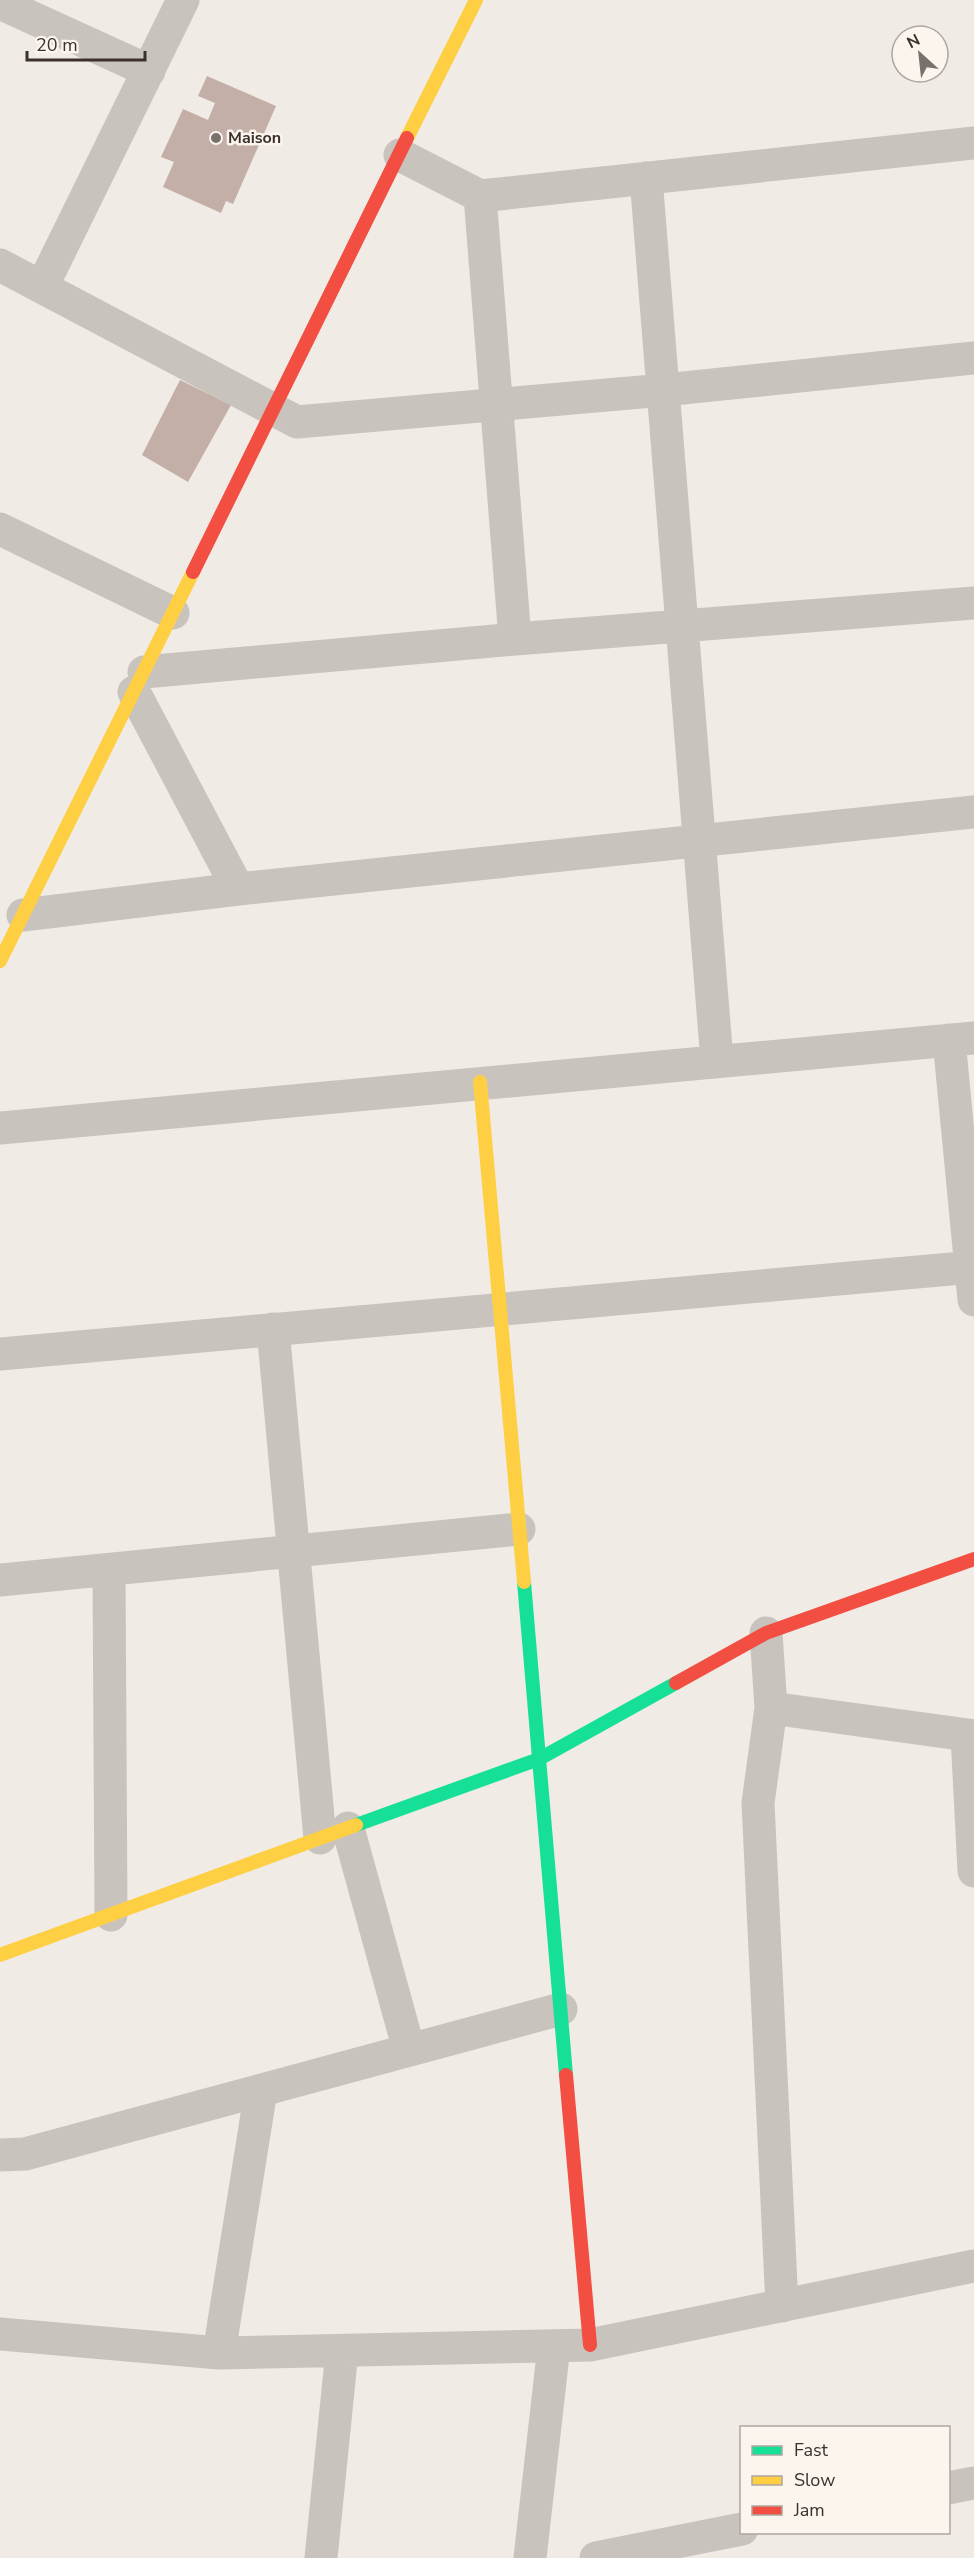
<svg xmlns="http://www.w3.org/2000/svg" width="974" height="2558" font-family="'Nunito Sans',sans-serif">
	<rect width="100%" height="100%" fill="#f0ebe5"/>
	<path fill="#c3afa7" d="M207 76 276 106 233 204 226 201 221 213 163 187 174 162 161 157 183 109 208 120 215 103 198 96Z
		M180 380 231 405 188 482 142 455Z"/>
	<g fill="none" stroke-linecap="round" stroke-linejoin="round">
		<path stroke="#c9c3be" stroke-width="33" d="M0 3 149 71
			M400 155 480 196 974 143
			M646 178 717 1061
			M480 196 515 639
			M0 265 297 422 664 390 974 358
			M42 287 183 0
			M0 529 173 613
			M144 672 515 639 974 603
			M134 692 238 889
			M23 915 238 889 974 812
			M949 1040 974 1300
			M0 1128 974 1038
			M273 1329 320 1838
			M0 1354 974 1267
			M109 1570 111 1915
			M0 1580 519 1529
			M766 1633 771 1708 758 1803 782 2306
			M771 1708 974 1736
			M967 1735 974 1871
			M348 1828 409 2050
			M0 2155 25 2154 561 2009
			M0 2334 219 2353 590 2345 974 2266
			M219 2353 261 2090
			M948 2488 974 2483
			M321 2558 342 2351
			M530 2558 554 2346
			M596 2558 742 2529"/>
		<path stroke="#16e098" stroke-width="14" d="M524 1582 566 2075
			M356 1825 539 1759 676 1683"/>
		<path stroke="#ffcf43" stroke-width="14" d="M407 138 476 0
			M0 961 193 572
			M480 1082 524 1582
			M0 1955 356 1825"/>
		<path stroke="#f24e42" stroke-width="14" d="M193 572 407 138
			M676 1683 766 1633 974 1559
			M566 2075 590 2345"/>
	</g>
	<circle fill="#7a716c" stroke="#fbf5ee" stroke-width="2" cx="216" cy="138" r="6"/>
	<g text-anchor="middle" dominant-baseline="central" stroke-width="5" stroke-linejoin="round" paint-order="stroke">
		<g font-size="16" font-weight="bold" fill="#3b302b" stroke="#fbf5ee" text-anchor="start">
			<text x="228" y="138">Maison</text>
		</g>
	</g>
	<rect x="740" y="2426" width="210" height="108" fill="#fbf5ee" stroke="#aea6a0" stroke-width="1.5"/>
	<rect x="752" y="2446" width="30" height="9" fill="#16e098" stroke="#aea6a0" stroke-width="1.5"/>
	<text x="794" y="2456" font-size="18" fill="#3b302b">Fast</text>
	<rect x="752" y="2476" width="30" height="9" fill="#ffcf43" stroke="#aea6a0" stroke-width="1.5"/>
	<text x="794" y="2486" font-size="18" fill="#3b302b">Slow</text>
	<rect x="752" y="2506" width="30" height="9" fill="#f24e42" stroke="#aea6a0" stroke-width="1.5"/>
	<text x="794" y="2516" font-size="18" fill="#3b302b">Jam</text>
	<g transform="translate(920 54) rotate(333)"><circle r="28" fill="#fbf5ee" stroke="#aea6a0" stroke-width="1.5"/>
	<path d="M0-4.5L10 22L0 15L-10 22Z" fill="#7a716c"/>
	<text y="-9" font-size="16" font-weight="bold" text-anchor="middle" fill="#3b302b">N</text>
	</g>
	<path d="M27 51v9h118v-9" fill="none" stroke="#3b302b" stroke-width="3"/>
	<text x="36" y="51" font-size="18" fill="#3b302b" stroke="#fbf5ee" stroke-width="4.5" paint-order="stroke">20 m</text>
</svg>
